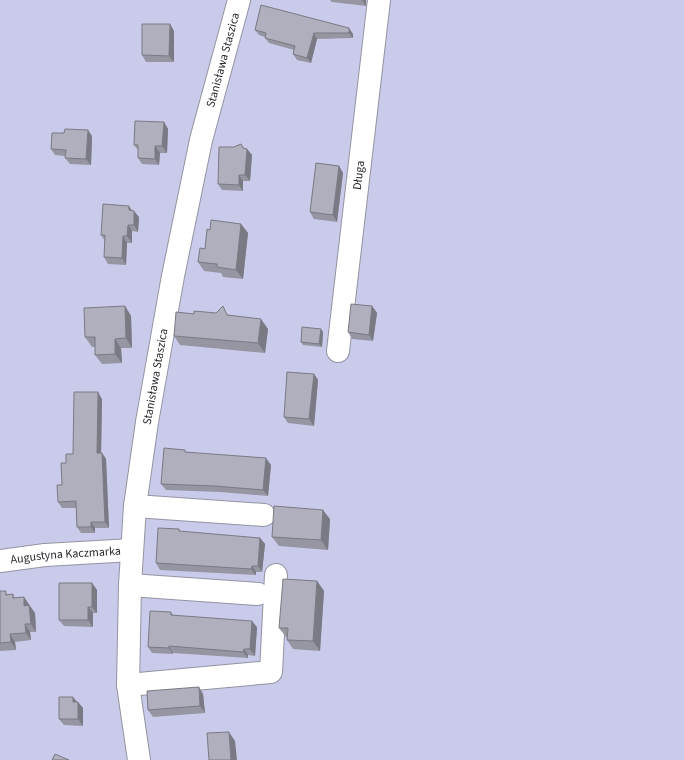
<svg xmlns="http://www.w3.org/2000/svg" width="684" height="760" font-family="'Source Sans 3',sans-serif">
	<rect width="100%" height="100%" fill="#e0e0ef"/>
	<path fill="#cacaeb" d="M0 0H684V760H0Z"/>
	<g fill="none" stroke-linecap="round" stroke-linejoin="round">
		<defs>
			<g id="minor">
				<path id="s1" d="M338 351 379 0"/>
				<path d="M135 506 264 515"/>
				<path id="s2" d="M0 561 45 555 132 550"/>
				<path d="M130 585 258 594"/>
				<path d="M128 685 271 672 276 575"/>
				<path id="s3" d="M139 760 128 685 130 585 135 506 147 422 173 276 201 140 239 0"/>
			</g>
		</defs>
		<use href="#minor" stroke="#9494a2" stroke-width="24"/>
		<use href="#minor" stroke="#fff" stroke-width="22"/>
	</g>
	<path fill="#9696a3" d="M330 0H366V6L332 2Z
		M261 5 353 34V38L317 39 311 63 297 60 293 54 294 50 269 43 265 38V37L259 35 255 30Z
		M170 24 174 31V62H146L142 55Z
		M164 122 168 129 167 153H160L159 165 142 164 138 158V150L134 145Z
		M92 136 91 165 70 164 65 158V156L55 155 51 149Z
		M241 144 244 148 247 149 252 155 250 181H243V191L222 190 218 184 234 147Z
		M339 166 343 173 337 222 314 219 310 212Z
		M132 210 139 217 138 232 132 231V243H127L126 265 108 264 104 257 105 241 101 235Z
		M241 224 248 233 243 279 223 277 221 273 204 271 198 262 205 249 210 230Z
		M125 306 131 316 132 348H121L122 363 102 364 95 355V347H92L85 337Z
		M372 306 377 313 373 341 352 339 348 332Z
		M194 314 229 315 268 329 265 353 180 345 174 336Z
		M323 332 322 347 303 345 301 342Z
		M314 374 318 380 314 426 288 423 284 417Z
		M102 399 101 453H102L106 459 109 528H95V533H81L77 527 76 508H62L58 502 62 485 66 463 73 454Z
		M187 452 271 465 268 496 220 492 166 490 161 484Z
		M330 519 328 550 279 546 272 537Z
		M179 529 181 532 260 538 265 544 262 572H256V575L160 570 156 563Z
		M317 581 324 591 320 651 293 649 287 640V637H286L279 628Z
		M92 583 97 590V613H93V627L64 626 59 620Z
		M0 591 9 595 13 594 15 598 24 597 35 613 36 632H30L31 640 15 642 16 650 0 651Z
		M171 612 173 615 257 627 255 656 248 655V658L173 653V654L152 653 148 647Z
		M203 694 205 713 153 717 148 710Z
		M77 702 83 708V726L64 725 59 719Z"/>
	<path fill="#7a7a84" d="M362 0H366V6Z
		M170 24 174 31V62L169 56Z
		M349 28 353 34V38L349 33Z
		M314 33 317 39 311 63 307 58Z
		M164 122 168 129 167 153 162 146Z
		M88 130 92 136 91 165 86 159Z
		M155 146 160 153 159 165 155 159Z
		M247 149 252 155 250 181 245 175Z
		M339 166 343 173 337 222 333 215Z
		M239 175 243 181V191L239 185Z
		M129 206 133 212 129 210Z
		M134 211 139 217 138 232 134 225Z
		M241 224 248 233 243 279 236 270Z
		M128 225 132 231V243L127 236Z
		M123 236 127 243 126 265 122 258Z
		M125 306 131 316 132 348 126 338Z
		M372 306 377 313 373 341 369 335Z
		M261 319 268 329 265 353 258 343Z
		M321 329 323 332 322 347 319 344Z
		M115 339 121 348 122 363 115 354Z
		M314 374 318 380 314 426 309 419Z
		M98 392 102 399 101 459 97 453Z
		M102 453 106 459 109 528 105 522Z
		M266 458 271 465 268 496 263 490Z
		M323 510 330 519 328 550 321 540Z
		M91 522 95 528V533L91 527Z
		M260 538 265 544 262 572 258 566Z
		M252 566 256 572V575L251 569Z
		M317 581 324 591 320 651 313 641Z
		M92 583 97 590V613L92 607Z
		M24 597 29 605 30 612 29 605 35 613 36 632 31 624 24 606Z
		M88 607 93 613V627L88 620Z
		M252 621 257 627 255 656 250 649Z
		M25 624 30 632 31 640 26 633Z
		M10 634 15 642 16 650 11 642Z
		M169 646 173 653V654L169 648Z
		M244 649 248 655V658L243 652Z
		M199 687 203 694 205 713 200 706Z
		M73 697 78 703 73 702Z
		M78 702 83 708V726L78 719Z
		M229 732 235 741 237 760H231Z"/>
	<path fill="#afafbd" stroke="#7a7a84" d="M261 5 349 28V33H314L307 58 293 54 295 46 265 38 266 33 255 30Z
		M142 24H170L169 56 142 55Z
		M135 121 164 122 162 146H155V159L138 158V145H134Z
		M65 129 88 130 86 159 65 158 66 150 51 149 52 133H64Z
		M241 144 243 148 247 149 245 175H239V185L218 184 219 147H234Z
		M316 163 339 166 333 215 310 212Z
		M103 204 129 206V210L134 211V225H128L127 236H123L122 258 104 257 105 235H101Z
		M211 220 241 224 236 270 217 267V264L198 262 200 248 205 249 207 229 210 230Z
		M351 304 372 306 369 335 348 332Z
		M125 306 126 338 115 339V354L95 355V337H85L84 308Z
		M223 306 227 315 261 319 258 343 174 336 176 312 194 314V311L216 313Z
		M302 327 321 329 319 344 301 342Z
		M287 372 314 374 309 419 284 417Z
		M74 392H98L97 453H102L105 522H91V527H77L76 501 58 502 57 485H62L61 463H66V454H73Z
		M164 448 185 450V452L266 458 263 490 215 486 161 484Z
		M274 506 323 510 321 540 272 537Z
		M158 528 179 529V531L260 538 258 566H252L251 569 156 563Z
		M283 579 317 581 313 641 287 640 288 628H279Z
		M59 583H92V607H88V620H59Z
		M0 591H6V595L13 594V598L24 597V606L29 605 31 624H25L26 633 10 634 11 642 0 643Z
		M150 611 171 612V615L252 621 250 649H244L243 652 169 646V648L148 647Z
		M199 687 200 706 148 710 147 691Z
		M59 697H73V702H78V719H59Z
		M229 732 231 760H209L207 733Z
		M55 754 69 760H52Z"/>
	<g text-anchor="middle" dominant-baseline="central" stroke-width="3" stroke-linejoin="round" paint-order="stroke">
		<g font-size="12" fill="#27272d" stroke="#ededfc">
			<text stroke="none"><textPath href="#s3" startOffset="710">Stanisława Staszica</textPath></text>
			<text stroke="none"><textPath href="#s1" startOffset="177">Długa</textPath></text>
			<text stroke="none"><textPath href="#s3" startOffset="386">Stanisława Staszica</textPath></text>
			<text stroke="none"><textPath href="#s2" startOffset="66">Augustyna Kaczmarka</textPath></text>
		</g>
	</g>
</svg>
